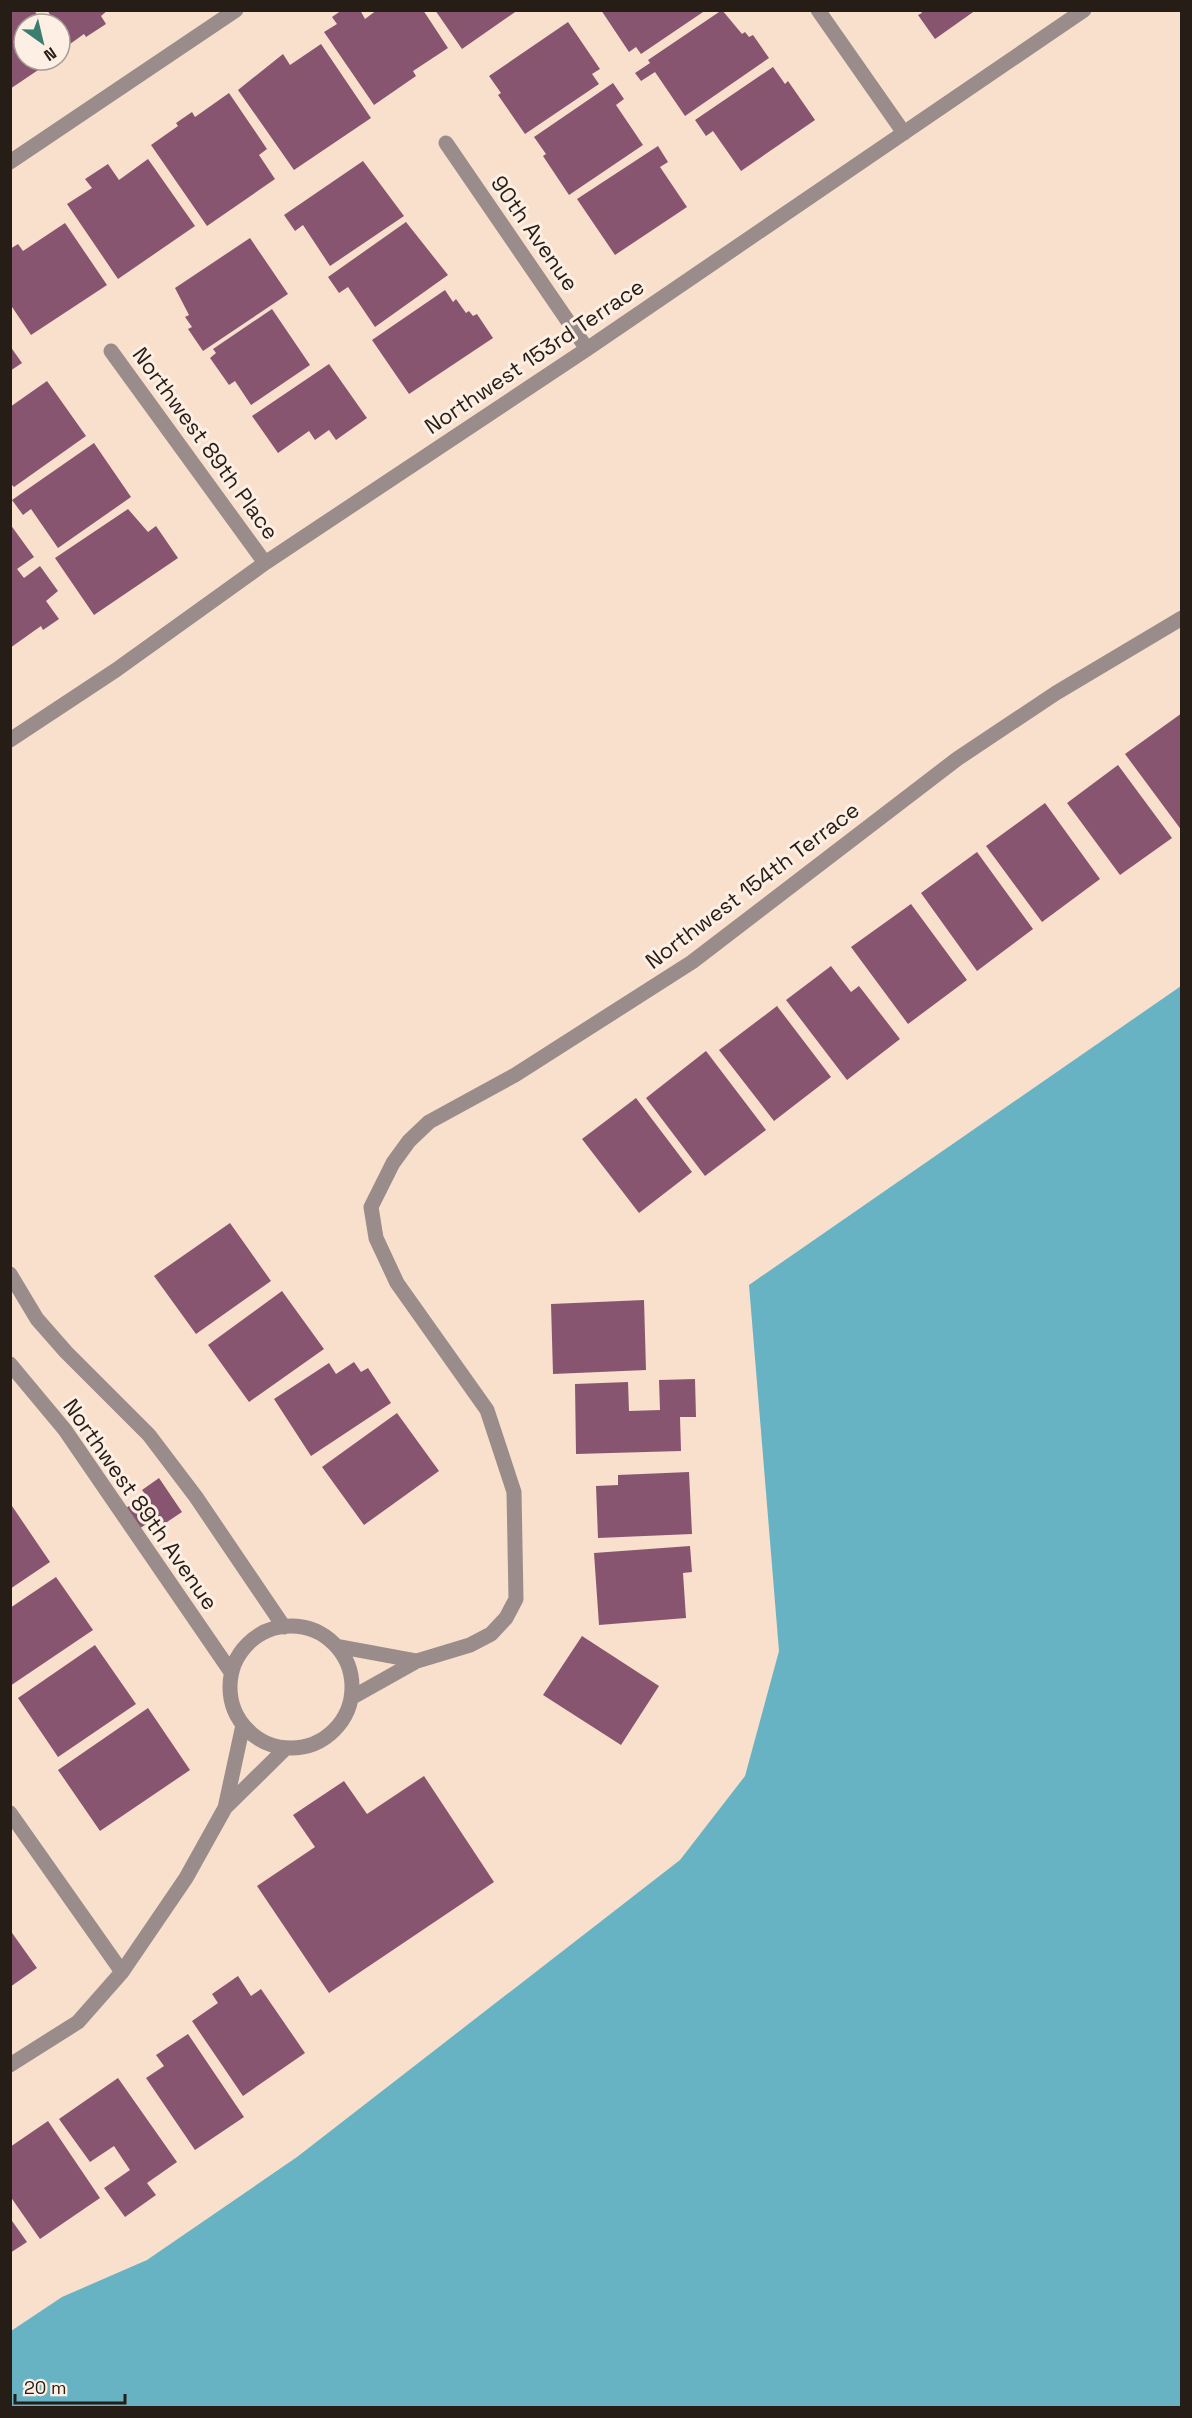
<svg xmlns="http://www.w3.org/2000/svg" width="1192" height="2418" font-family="'Space Grotesk',sans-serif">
	<rect width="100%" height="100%" fill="#f8e0cd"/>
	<path fill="#68b3c3" d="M1181 986V2407H11V2331L62 2297 147 2260 297 2157 680 1860 745 1776 779 1651 749 1285Z"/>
	<path fill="#885571" d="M10 10H34L43 24H24V60H53L10 89Z
		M47 10H108L101 16 106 24 86 37 84 34 70 44 60 29V24H56Z
		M342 10H360L365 19 377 10H423L448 48 413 71 416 76 374 105 324 32 337 24 332 17Z
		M435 10H518L462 49Z
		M601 10H706L641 54 636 47 629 52Z
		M722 10 742 34 745 32 749 37 753 35 769 58 685 116 655 72 641 81 635 73 650 63 648 60Z
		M920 10H976L935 39 918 15 922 13Z
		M568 22 600 69 592 74 599 84 525 134 498 95 501 93 489 76Z
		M321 44 371 118 294 170 238 90 283 54 290 65Z
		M773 67 785 84 788 81 815 120 741 171 713 131 706 136 695 120Z
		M613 83 624 99 616 105 643 145 569 195 543 156 546 154 534 137Z
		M229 93 267 149 259 155 275 179 207 226 151 145 178 126 176 123 192 112 195 117Z
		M658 146 668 162 660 167 687 207 615 255 577 199Z
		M148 159 195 226 118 279 67 204 92 188 85 179 108 164 119 180Z
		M363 161 404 216 330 266 303 225 295 231 284 215Z
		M406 222 448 275 375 327 348 287 339 293 328 277Z
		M65 223 107 285 31 335 10 304V249L18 244 23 251Z
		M250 238 288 294 203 351 188 329 192 327 185 317 189 315 175 288Z
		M445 290 453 302 456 299 466 313 469 311 473 316 477 314 493 338 409 394 372 340Z
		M272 309 310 365 251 405 235 381 229 385 210 358 216 353 213 349Z
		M10 346 22 363 10 371Z
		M329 364 367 418 336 440 329 430 315 440 309 431 278 453 252 416Z
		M47 381 86 436 14 487 10 483V407Z
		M94 443 131 497 58 548 31 509 23 515 12 500Z
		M128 509 148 532 156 526 178 558 94 615 55 558Z
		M10 524 34 557 17 569 24 578 40 566 58 591 46 601 59 619 43 630 41 626 10 648Z
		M1182 713V831L1125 754Z
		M1118 765 1172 838 1120 875 1067 803Z
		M1045 803 1100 879 1042 922 986 846Z
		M977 852 1033 929 977 971 921 893Z
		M911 904 967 980 908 1024 851 947Z
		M831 966 851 992 859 986 900 1039 847 1080 786 1000Z
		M777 1006 831 1077 774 1121 719 1050Z
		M706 1051 766 1130 705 1176 646 1098Z
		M636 1098 692 1172 639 1213 582 1139Z
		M230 1223 271 1281 196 1334 154 1276Z
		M282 1291 324 1349 249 1402 208 1345Z
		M644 1300 646 1370 553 1374 551 1304Z
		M354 1362 361 1372 368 1368 391 1403 311 1456 274 1399 329 1363 336 1374Z
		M695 1379 696 1417H680L681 1451 576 1454 575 1384 628 1382 629 1411 660 1410 659 1380Z
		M397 1413 439 1471 364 1525 322 1467Z
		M689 1472 692 1534 598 1538 596 1486 618 1485V1475Z
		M159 1478 182 1512 164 1524 158 1516 139 1529 125 1509 145 1494 142 1490Z
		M10 1503 50 1562 10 1589Z
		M690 1546 692 1572 683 1573 686 1618 599 1625 594 1553Z
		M56 1577 93 1630 10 1686V1608Z
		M582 1636 659 1686 621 1745 543 1695Z
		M95 1645 136 1704 58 1757 18 1698Z
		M148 1708 190 1770 100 1831 58 1770Z
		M424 1776 494 1882 329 1993 257 1886 315 1847 293 1815 344 1781 367 1814Z
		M10 1930 37 1968 10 1987Z
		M238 1976 251 1996 261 1989 305 2053 243 2096 192 2021 218 2003 212 1994Z
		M188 2034 244 2117 195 2150 146 2078 164 2066 156 2055Z
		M118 2078 177 2162 147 2183 156 2195 125 2217 104 2188 130 2170 114 2146 90 2162 59 2119Z
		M48 2121 100 2198 40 2239 10 2196V2147Z
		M10 2218 27 2242 10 2253Z"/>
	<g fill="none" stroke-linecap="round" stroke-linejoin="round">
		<path stroke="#9a8c8a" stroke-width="15" d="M818 10 904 133
			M446 143 587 349
			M10 162 236 10
			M111 351 265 563
			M10 740 116 670 265 563 587 349 1084 10
			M10 1274 37 1319 66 1352 149 1435 196 1497 284 1627
			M10 1364 65 1430 231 1672
			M230 1687a61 61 0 1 1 122 0a61 61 0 1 1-122 0Z
			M336 1646 417 1661
			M351 1698 417 1661 470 1645 491 1634 506 1618 516 1599 514 1492 487 1410 397 1283 376 1238 371 1207 393 1163 409 1141 429 1122 515 1075 692 962 957 759 1056 693 1182 618
			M225 1808 285 1749
			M10 1813 122 1972
			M10 2065 78 2022 122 1972 186 1878 225 1808 243 1725"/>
	</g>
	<g text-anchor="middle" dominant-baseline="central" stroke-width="6" stroke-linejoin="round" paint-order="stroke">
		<g font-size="22" fill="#251d16" stroke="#feefe4">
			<text transform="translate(535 233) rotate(55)">90th Avenue</text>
			<text transform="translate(534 356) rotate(-34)">Northwest 153rd Terrace</text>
			<text transform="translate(206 443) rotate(54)">Northwest 89th Place</text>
			<text transform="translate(752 885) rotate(-37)">Northwest 154th Terrace</text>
			<text transform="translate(141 1504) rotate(55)">Northwest 89th Avenue</text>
		</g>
	</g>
	<rect width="1192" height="2418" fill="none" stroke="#251d16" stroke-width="24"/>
	<g transform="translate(42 42) rotate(146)"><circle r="28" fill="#feefe4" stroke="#a79b92" stroke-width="1.5"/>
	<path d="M0-4.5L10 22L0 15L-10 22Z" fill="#3b7e6f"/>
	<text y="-9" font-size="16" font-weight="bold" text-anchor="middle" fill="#251d16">N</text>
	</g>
	<path d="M15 2394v9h110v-9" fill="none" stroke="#251d16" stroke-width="3"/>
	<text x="24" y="2394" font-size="18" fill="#251d16" stroke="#feefe4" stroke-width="4.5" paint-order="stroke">20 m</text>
</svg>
